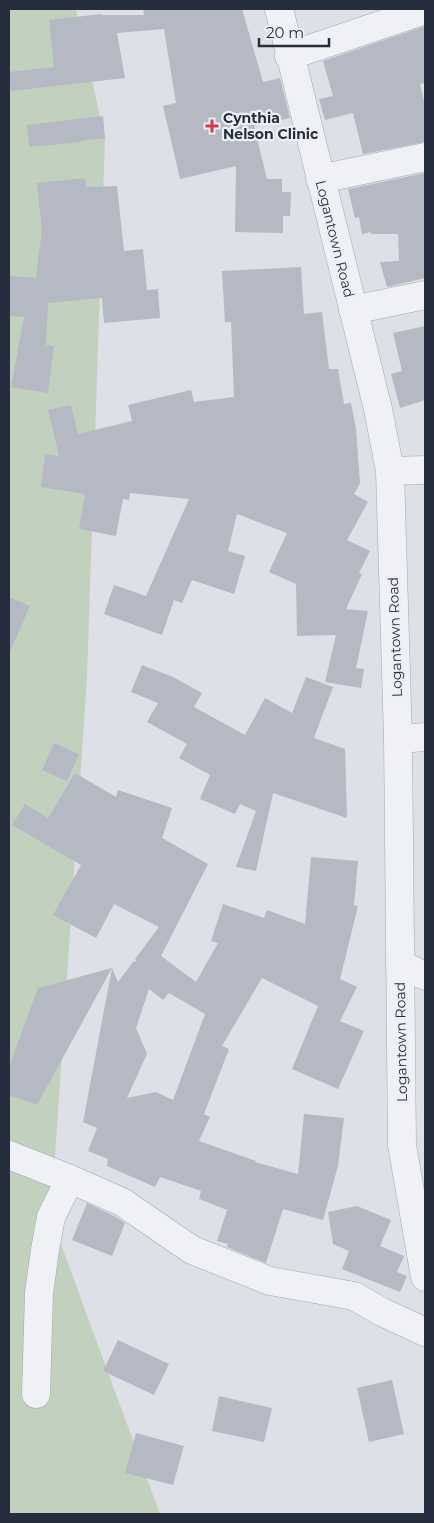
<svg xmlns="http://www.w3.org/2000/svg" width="434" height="1523" font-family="Montserrat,sans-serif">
	<rect width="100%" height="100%" fill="#dde0e7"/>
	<path fill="#c2d1be" d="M9 9H76L105 138 87 678 51 1217 160 1514H9Z"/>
	<path fill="#b4b9c4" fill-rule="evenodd" d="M143 9H242L263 82 280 78 290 118 254 126 267 179H282V192H291L290 216H283V233L235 232 236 166 180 179 163 106 176 103 164 29 117 33 125 78 11 91 9 72 54 67 49 20 101 14V15H144Z
		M425 26V83L420 84 425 105V142L363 154 353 113 325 120 319 99 333 96 323 61Z
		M103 116 105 138 81 141V142L29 147 27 125Z
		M425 173V278L387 287 380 262 399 261 398 234H371V232L362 234 359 217 355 218 348 189Z
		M85 178 86 187 117 186 124 251 143 249 147 290 158 289 160 318 104 323 102 298 48 303 46 345 54 346 48 393 11 387 24 317 9 316V276L36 278 42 230 37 183Z
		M301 267 304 314 322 312 329 369H338L344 404 351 403 356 429 360 483 354 494 368 502 347 540 370 551 359 573 362 574 346 609 368 611 356 668 364 669 361 688 325 682 336 635 297 636 296 584 269 572 287 533 237 514 228 551 245 556 234 594 192 580 182 603 174 600 162 635 104 614 114 585 146 596 189 499 130 493 129 500 123 499 116 536 79 529 85 494 41 487 45 454 59 456 48 410 71 405 78 434 132 421 128 405 191 390 194 402 234 397 231 322H225L222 271Z
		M425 326V400L400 408 391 374 402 371 393 333Z
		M9 597 30 606 9 654Z
		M142 665 173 677 202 693 194 707 245 735 265 698 292 713 306 677 333 687 314 738 345 749 347 818 273 793 256 871 236 867 256 811 240 804 235 814 200 799 210 775 179 758 187 744 147 722 158 703 131 692Z
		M54 743 79 754 67 781 42 770Z
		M75 773 116 797 118 790 172 808 162 838 208 864 161 956 196 982 218 943 211 941 223 904 264 918 267 910 305 924 311 857 358 861 354 905 358 906 340 979 357 987 340 1021 364 1031 338 1089 292 1069 318 1006 262 978 222 1046 229 1049 204 1114 210 1117 199 1141 256 1161 255 1162 298 1174 304 1114 344 1118 338 1166 323 1220 283 1209 266 1263 227 1247 228 1244 217 1241 227 1210 199 1199 201 1191 160 1177 155 1187 107 1166 108 1159 88 1151 97 1128 83 1122 112 968 118 982 133 962 137 961 135 959 159 927 114 904 96 938 53 915 81 865 12 825 25 804 48 818ZM149 989 163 1000 169 993 205 1014 173 1100 156 1092 127 1098 147 1054 136 1028Z
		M112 968 37 1105 9 1095V1067L38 988Z
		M87 1203 114 1216 125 1223 112 1256 72 1240Z
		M357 1206 391 1220 380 1246 404 1256 397 1272 407 1276 400 1292 342 1269 349 1251 333 1244 328 1212Z
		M118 1340 169 1364 154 1395 103 1371Z
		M392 1380 404 1434 369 1442 357 1388Z
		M219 1396 272 1408 264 1442 212 1431Z
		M136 1433 184 1446 173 1485 125 1473Z"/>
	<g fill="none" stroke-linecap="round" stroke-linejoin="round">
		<defs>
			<path id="minor" d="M279 9 378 409 390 471 398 739 402 1145 425 1277
				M289 56 425 10
				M320 179 425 157
				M353 310 425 295
				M390 471 425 470
				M398 739 425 737
				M400 964 425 976
				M9 1155 70 1179 122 1202 192 1250 270 1281 354 1296 382 1312 425 1332
				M36 1394 39 1293 45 1250 51 1217 70 1179"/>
		</defs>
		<use href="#minor" stroke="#a2a7b1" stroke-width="29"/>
		<use href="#minor" stroke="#eff1f5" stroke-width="28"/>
	</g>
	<path fill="#d03e4d" stroke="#eceff5" stroke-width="2" d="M209.5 118.5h5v5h5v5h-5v5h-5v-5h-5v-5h5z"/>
	<g text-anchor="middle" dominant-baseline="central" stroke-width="4.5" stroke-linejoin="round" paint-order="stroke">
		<g font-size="14" font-weight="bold" fill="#262e3e" stroke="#eceff5" text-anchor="start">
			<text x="223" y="118">Cynthia<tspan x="223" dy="16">Nelson Clinic</tspan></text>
		</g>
		<g font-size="14" fill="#262e3e" stroke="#eceff5">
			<text transform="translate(335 239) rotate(76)">Logantown Road</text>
			<text transform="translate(395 637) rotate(-92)">Logantown Road</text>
			<text transform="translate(401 1042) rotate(-91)">Logantown Road</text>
		</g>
	</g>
	<rect width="434" height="1523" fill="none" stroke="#262e3e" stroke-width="20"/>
	<path d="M259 38v8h70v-8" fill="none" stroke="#262e3e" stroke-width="2.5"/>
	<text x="266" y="38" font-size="15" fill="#262e3e" stroke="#eceff5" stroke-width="4" paint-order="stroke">20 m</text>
</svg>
